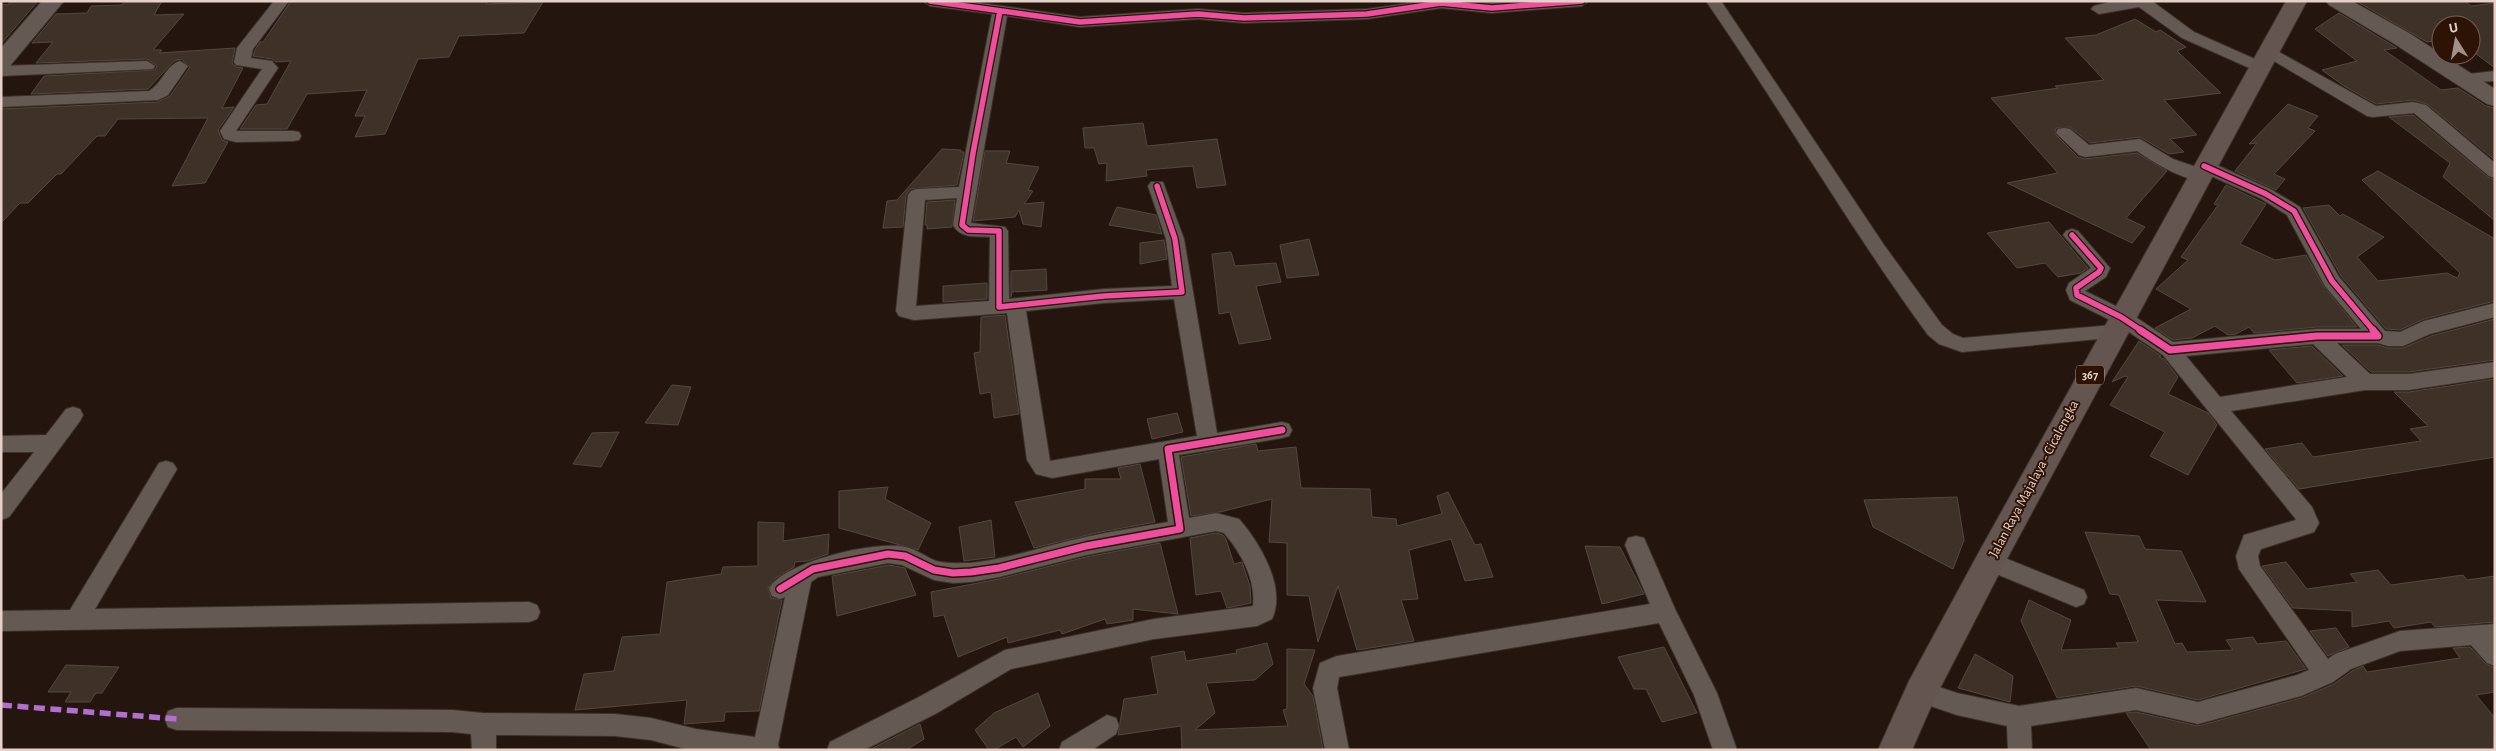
<svg xmlns="http://www.w3.org/2000/svg" width="2496" height="751" font-family="'Alegreya Sans',sans-serif">
	<rect width="100%" height="100%" fill="#24160f"/>
	<path fill="#3e3228" stroke="#52483f" d="M11 1H38L1 44V4L8 5Z
		M125 1H162L154 15 184 14 153 50H162L159 53 235 48 232 63 236 67 243 68 222 108 234 107 218 130 222 140 228 142 205 183 172 186 208 118 118 119 105 136H97L61 174H57L28 203H20L1 223V109L158 102 170 96 190 67 181 59 174 61 148 89 31 94 44 76 155 70 157 66 147 59 36 63 53 42 32 43 56 14 87 13 91 6 122 5Z
		M291 1H488L486 4 543 2 524 33 459 36 449 57 418 59 385 134 355 137 365 116H355L367 90 307 94 287 129H240L256 105 267 104 291 61 276 62 272 59 253 56 256 48 260 42H263Z
		M2356 1H2465L2471 6 2495 3V68L2471 50V25H2441V40L2427 42Z
		M2339 13 2397 48 2384 50 2441 90 2458 88 2486 106 2495 108V160L2427 104 2413 100 2376 104 2344 86 2322 70 2357 61 2315 29Z
		M2135 19 2156 32 2160 30 2186 47 2177 51 2221 93 2164 100 2197 135 2170 139 2184 152 2169 154 2140 137 2090 143 2070 127 2056 128 2055 134 2078 157 2085 159 2137 153 2167 171 2126 218 2145 227 2132 243 2007 183 2058 173 1991 98 2058 88 2055 86 2104 80 2065 38 2096 35Z
		M2288 104 2318 116 2308 128 2315 131 2274 174 2285 179 2276 190 2235 171 2257 143 2249 144Z
		M2413 115 2488 177 2495 180V221L2443 177 2450 163 2389 117Z
		M1143 123 1147 146 1217 139 1226 185 1197 188 1193 166 1146 170 1147 176 1106 181 1107 163 1099 164 1094 148H1085L1083 128Z
		M942 149 961 150V152H964L957 185 910 189 906 195 903 227 883 228 887 201 897 200Z
		M985 151H1010L1006 163 1039 167 1028 190 1033 191 1024 204 1044 202 1041 227 1023 224 1019 210 1015 217 973 221Z
		M2378 171 2495 239V301L2424 319 2400 330 2386 329 2341 276 2303 208 2329 205 2340 216 2343 214 2384 237 2357 257 2378 281 2447 273 2457 278 2460 273 2362 180Z
		M2226 185 2266 204 2240 244 2275 260 2306 255 2324 287 2357 327H2317L2254 333 2249 327 2236 334 2228 335 2215 326 2192 338 2173 340 2155 328 2191 309 2156 289 2188 260 2181 257 2218 205 2214 204Z
		M955 200 952 227 927 229V225H925L927 202Z
		M1117 207 1156 215 1162 234 1109 225Z
		M2049 222 2088 268 2081 273 2058 277 2045 263 2017 268 1987 233Z
		M1309 239 1319 275 1287 278 1280 245Z
		M1164 240 1167 259 1140 264V243Z
		M1231 252 1235 266 1276 263 1281 282 1256 286 1271 339 1239 344 1230 312 1219 314 1212 254Z
		M1046 269 1047 290 1012 292 1011 297V271Z
		M987 283V299L943 302V286Z
		M1005 315 1019 414 994 418 991 392 980 394 974 353 980 352 981 317Z
		M2495 319V360L2409 372H2371L2342 345H2378L2388 348H2403L2431 336Z
		M2139 341 2161 356 2159 357 2164 359 2178 377 2168 394 2208 413 2217 425 2188 475 2150 456 2165 432 2110 405 2128 377 2125 376 2112 382Z
		M2312 346 2343 376 2297 383 2269 350Z
		M2495 379V457L2299 489 2265 449 2302 443 2313 457 2421 441 2410 429 2428 426 2394 392H2409Z
		M672 385 691 387 678 425 645 423Z
		M1177 413 1183 432 1152 439 1147 419Z
		M619 432 601 467 573 464 592 433Z
		M1256 444 1258 451 1296 447 1301 488 1370 489 1372 517 1396 519 1397 526 1442 514 1437 496 1448 492 1475 545 1481 544 1493 577 1465 581 1451 539 1409 550 1418 599 1401 600 1414 641 1357 650 1338 586 1318 642 1309 596 1287 595V543L1269 542 1272 499 1220 512 1191 516 1181 457Z
		M1140 464 1155 522 1096 533 1034 548 1015 502 1085 489V479H1121L1118 468Z
		M888 487 885 499 931 523 918 550 839 528V491Z
		M1957 497 1964 540 1953 569 1873 527 1864 500Z
		M991 520 995 557 964 561 959 527Z
		M758 522 784 523 783 541 829 534 828 554 808 561 795 562 794 567 776 578 768 588 771 598 782 600 759 711 725 712 724 721 684 724 687 700 575 710 584 674 614 671 622 637 660 634 667 582 721 574 723 567 758 566Z
		M2085 532 2139 536 2145 549 2181 551 2206 602 2156 600 2175 644 2182 643 2187 652 2233 650 2226 640 2253 637 2257 644 2286 641 2306 669 2198 700 2136 686 2057 698 2021 621 2029 600 2071 620 2061 650 2119 648 2116 643 2138 642 2119 595 2110 594Z
		M1216 533 1223 535 1226 539 1234 564 1242 562 1250 586 1251 603 1227 608 1221 591 1196 595 1190 538Z
		M1160 543 1178 614 1133 609V620L1107 624 1105 619 1062 634 1060 630 1008 643 1007 637 958 657 944 615 934 617 931 592 999 579 1086 557Z
		M1585 546 1620 547 1644 594 1602 604Z
		M2286 562 2307 589 2357 582 2350 574 2378 570 2391 585 2463 575 2467 580 2495 576V622L2435 627 2431 622 2394 628 2389 621 2352 627V611L2293 608 2262 566Z
		M889 565 905 568 916 595 837 616 832 576Z
		M2336 628 2349 647 2328 656 2310 631Z
		M1267 643 1273 664 1255 680 1206 683 1215 713 1195 730 1288 726 1283 710 1287 709V649L1315 650 1304 684 1313 696 1323 750H1182L1181 726 1118 735 1124 699 1158 694 1151 657 1184 651 1186 661 1237 653 1236 650Z
		M1664 647 1697 713 1662 722 1646 689H1634L1618 657Z
		M2470 647 2486 664 2495 668V692L2476 695 2495 718 2494 750H2151L2126 713 2136 712 2198 726 2301 698 2334 684 2352 671 2363 666 2367 672 2460 658 2453 648Z
		M1975 654 2013 676 2010 702 1958 688Z
		M66 665 119 667 102 693H96L90 702H65L71 692H48Z
		M1038 693 1050 726 1023 747 1016 737 994 750H989L975 730 994 713Z
		M920 724 924 739 906 750H869Z"/>
	<g fill="none" stroke-linecap="round" stroke-linejoin="round">
		<defs>
			<path id="street" d="M274 1H289L253 49 251 58 272 61 278 68 236 131H293L299 132 301 136 299 140 293 141 236 142 224 139 220 131 262 69 236 65 234 62 237 48Z
				M923 1H965L1080 17 1198 9 1244 13 1367 9 1425 1 1492 3 1589 1 1582 6 1492 13 1441 8 1367 19 1244 23 1198 19 1080 27 1007 16 971 223 1005 227 1008 231 1009 299 1104 289 1172 286 1166 239 1148 186 1151 182H1163L1184 239 1217 433 1282 422 1289 424 1292 430 1289 436 1282 438 1179 455 1189 518 1216 513 1239 519C1259 542 1287 587 1272 619L1257 626 1154 639 1011 669 937 713 864 750H827L830 742 919 697 1005 650 1154 619 1253 606C1256 579 1241 553 1224 533L1216 531 1086 555 999 577 971 582 953 583 934 580 902 565 888 563 818 577 811 582 778 745 780 750H689L651 740 615 736 496 735V750H472L471 734 452 732 177 730 168 727 165 719 168 711 177 708 452 710 483 713 615 714 651 718 696 729 755 737 785 597 780 599 772 596 769 589C782 562 877 540 905 547 916 549 926 557 936 561 947 564 959 563 970 563 1010 559 1047 545 1086 537 1113 531 1141 527 1168 522L1159 459 1052 478 1036 474 1027 460 1007 313 914 320 899 316 896 311 908 195 911 191 917 189 959 187 992 14 930 6ZM957 198 953 225C961 239 976 236 990 237L989 301 916 306 925 200ZM1174 299 1197 436 1050 461 1026 311 1104 303Z
				M1706 1H1721L1884 245 1942 325 1953 334 1963 338 2113 325 2120 327 2123 332 2120 337 1962 352 1939 344 1928 335C1849 227 1782 111 1706 1Z
				M2113 1H2152L2194 32 2266 64 2268 67 2266 70H2254L2182 38 2139 7 2099 14 2091 9 2094 6Z
				M2268 46 2376 106 2413 102 2426 105 2495 163V178L2489 176 2414 113 2373 117 2367 116 2262 54 2260 51Z
				M147 61 155 66 153 69 1 76V66Z
				M180 61 188 66 168 95 158 100 1 107V97L149 91C162 84 166 65 180 61Z
				M2495 71V81L2460 83 2458 79 2460 75Z
				M2064 128 2070 129 2089 145 2140 139 2173 159 2196 167 2198 162H2210L2272 190 2300 207 2339 277 2385 331 2400 332 2424 321 2495 303V317L2430 334 2403 346H2388L2378 343H2337L2370 374H2409L2495 362V377L2409 390H2365L2231 411 2312 507 2319 523 2314 532 2261 549 2258 556 2260 566 2328 659 2335 654 2400 631 2495 624V666L2487 663 2471 645 2400 651 2351 669 2333 682 2301 696 2198 724 2136 710 2031 726 2032 750H2008L2007 726 1957 715 1913 700 1909 692 1913 684 1921 681 1957 693 2019 706 2136 688 2198 702 2297 675 2309 670 2239 569 2236 556 2244 535 2296 520 2295 518 2163 355 2114 322 2070 300 2066 290 2069 283 2091 268 2063 235 2066 231 2072 229 2078 231 2110 268 2106 277 2085 291 2128 312 2173 342 2317 329H2361L2325 286 2287 215 2260 198 2209 175 2206 179C2187 184 2153 162 2137 151L2085 157 2079 155 2056 133 2058 129ZM2313 344 2347 377 2220 397 2186 356Z
				M73 407 80 409 83 415 80 421 9 517 1 520V494L34 452H1V436L46 435 66 409Z
				M166 461 173 463 177 469 95 609 529 602 537 605 540 612 537 619 529 622 1 631V611L70 610 159 463Z
				M1636 536 1644 538 1675 609 1717 693 1737 750H1713L1694 695 1659 623 1339 677 1337 688 1349 750H1325L1313 688 1320 663 1337 656 1650 604 1625 545 1628 538Z
				M1990 552 2084 590 2087 597 2084 604 2076 607 1982 568 1979 561 1982 554Z
				M1107 715 1116 718 1119 726 1116 734 1092 750H1059L1062 742Z"/>
			<path id="secondary" d="M42 1H64L9 67 1 69V48Z
				M2326 1H2352L2409 33 2495 89V106L2487 104 2393 43 2329 5Z"/>
			<path id="primary" d="M2286 1H2307L2001 570 1934 700 1912 750H1878L1909 681 1979 552Z"/>
		</defs>
		<use href="#street" stroke="#3c312c" stroke-width="2"/>
		<use href="#secondary" stroke="#3c312c" stroke-width="2"/>
		<use href="#primary" stroke="#3c312c" stroke-width="2"/>
		<use href="#street" fill="#655954" fill-rule="evenodd"/>
		<use href="#secondary" fill="#655954" fill-rule="evenodd"/>
		<use href="#primary" fill="#645550" fill-rule="evenodd"/>
		<path stroke="#b36fd0" stroke-width="5.5" stroke-dasharray="11 5.5" stroke-linecap="butt" d="M1 705 177 719"/>
		<defs>
			<path id="cycleway-far1" d="M930 1 1080 22 1198 14 1244 18 1367 14 1441 3 1492 8 1582 1
				M1000 11 973 153 962 225 968 230 999 231V307L1104 296 1182 292 1175 239 1157 186
				M2204 166 2266 194 2294 211 2332 281 2374 331
				M2072 235 2101 268 2099 272 2076 288 2077 295 2121 317 2142 331"/>
			<path id="cycleway" d="M2140 330 2170 350 2317 336H2378L2373 330
				M780 589 813 569 888 554 905 556 934 570 953 573 971 572 999 568 1086 546 1180 529 1168 449 1282 430"/>
		</defs>
		<use href="#cycleway-far1" stroke="#2d1206" stroke-width="8"/>
		<use href="#cycleway" stroke="#2d1206" stroke-width="10"/>
		<use href="#cycleway-far1" stroke="#ef4d9e" stroke-width="5.5"/>
		<use href="#cycleway" stroke="#ef4d9e" stroke-width="7"/>
	</g>
	<g text-anchor="middle" dominant-baseline="central" stroke-width="4" stroke-linejoin="round" paint-order="stroke">
		<rect fill="#2d1206" stroke="#ad988e" stroke-width="1" x="2076" y="365.5" width="28" height="19" rx="4"/>
		<g font-size="12" font-weight="bold" fill="#e4d1c9">
			<text x="2090" y="375">367</text>
		</g>
		<g font-size="14" fill="#e4d1c9" stroke="#2d1206">
			<text transform="translate(2034 479) rotate(-62)">Jalan Raya Majalaya - Cicalengka</text>
		</g>
	</g>
	<rect width="2496" height="751" fill="none" stroke="#e4d1c9" stroke-width="5"/>
	<g transform="translate(2456 40) rotate(349)"><circle r="24" fill="#2d1206" stroke="#765e54"/>
	<path d="M0-4L9 19L0 12L-9 19Z" fill="#a19088"/>
	<text y="-8" font-size="14" font-weight="bold" text-anchor="middle" fill="#e4d1c9">U</text>
	</g>
</svg>
